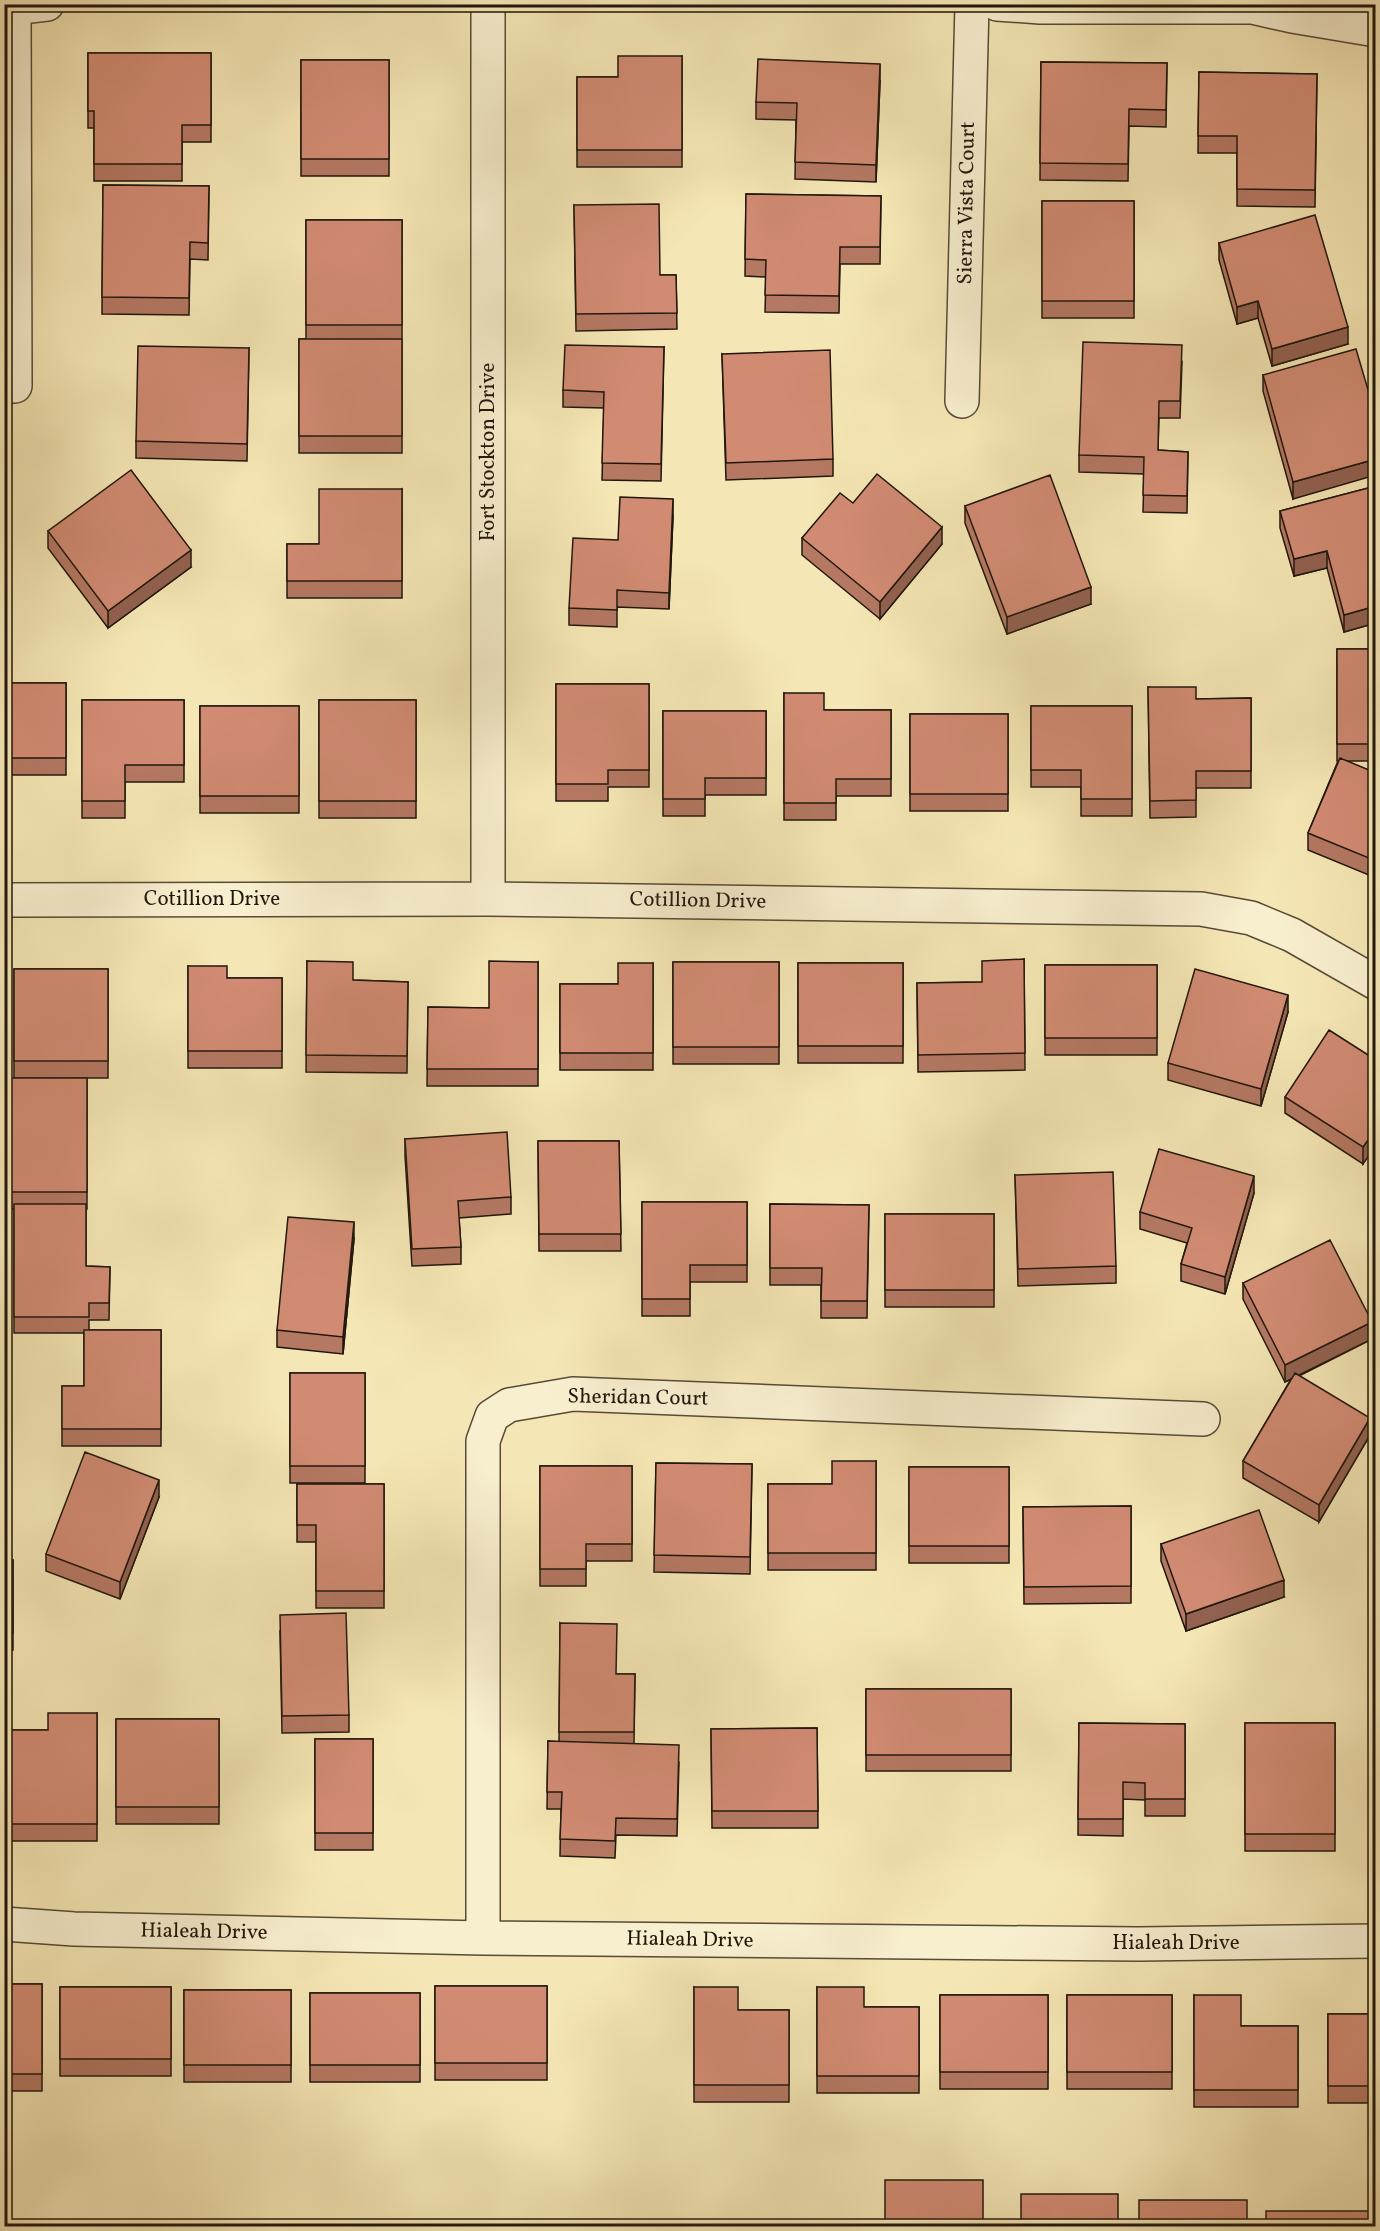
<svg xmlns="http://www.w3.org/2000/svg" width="1380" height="2231" font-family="Vollkorn,serif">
	<rect width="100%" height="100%" fill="#f5e7b5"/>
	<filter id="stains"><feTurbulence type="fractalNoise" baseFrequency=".00333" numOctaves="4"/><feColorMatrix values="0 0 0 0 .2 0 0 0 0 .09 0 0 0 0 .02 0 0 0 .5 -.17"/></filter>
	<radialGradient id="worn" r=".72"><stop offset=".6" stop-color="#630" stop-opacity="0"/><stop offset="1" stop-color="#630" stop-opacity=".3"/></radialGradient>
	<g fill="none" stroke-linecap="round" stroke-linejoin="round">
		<defs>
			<path id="street" d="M997 4 1040 7H1252L1292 16 1376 30
				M14 8 15 386
				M4 9 47 4
				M962 401 972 4
				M488 899V4
				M4 902 9 900 488 899 1201 909 1251 918 1292 935 1376 983
				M4 1924 74 1929 483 1938 1139 1944 1376 1941
				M483 1938V1441L492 1416 509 1405 573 1394 1203 1419"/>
		</defs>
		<use href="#street" stroke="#564b36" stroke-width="36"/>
		<use href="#street" stroke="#f8efcf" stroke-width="33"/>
	</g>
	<path fill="#b47863" stroke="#21170c" stroke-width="1.5" d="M88 53H211V142H182V181H94V128H88Z
		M682 56V167H577V77H618Z
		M301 60H389V176H301Z
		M1041 62 1167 63 1166 127 1129 126 1128 181 1040 180Z
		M1199 72 1317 74 1315 207 1237 206V153H1198Z
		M880 81 876 182 795 179 796 120 756 119V102Z
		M103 185 209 186 208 260 190 259 189 315 102 314Z
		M746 194 881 196 880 264H840L839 313 765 312 766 277 745 276Z
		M1042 201H1134V318H1042Z
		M574 205 660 275H676L677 329 576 331Z
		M306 220H402V453H299V339H306Z
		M1219 243 1348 344 1272 366 1258 318 1237 324 1219 260Z
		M664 347 661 481 602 480 604 408 563 407V390Z
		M249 348 247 461 136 458V441Z
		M722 354 833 459V476L726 480Z
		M1182 362 1180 418H1159L1158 450 1188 452 1187 513 1143 512 1144 474 1079 472V455Z
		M1263 375 1376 417 1293 499 1263 391Z
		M1376 486V623L1344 632 1327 568 1294 576 1280 528V511Z
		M402 489V598H287V544H319Z
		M853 503 942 544 880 619 802 555V538Z
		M965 506 1091 604 1007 634 965 523Z
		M673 516 669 609 617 607V627L569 625V608L618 540Z
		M48 531 191 567 108 628 48 548Z
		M1337 649H1376V761H1346L1376 773V878L1308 850V833L1338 761H1337Z
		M4 683H66V775H4Z
		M556 684H649V787H608V801H556Z
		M1148 687 1196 699 1251 698V788H1196V817L1150 818Z
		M784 693 824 710H891V796H836V820H784Z
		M82 700H184V782H125V818H82Z
		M319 700H416V818H319Z
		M200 706H299V813H200Z
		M1031 706H1132V816H1081V787H1031Z
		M663 711H766V795H705V816H663Z
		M910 714H1008V811H910Z
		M1024 959 1025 1070 918 1072 917 983 982 982Z
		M307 961 353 980 408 982 407 1073 306 1072Z
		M538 962V1086H427L428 1007 489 1008Z
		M673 962H779V1064H673Z
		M653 963V1070H560V984H618Z
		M798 963H903V1063H798Z
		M1045 965H1157V1055H1045Z
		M188 966 227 978H282V1068H188Z
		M14 969H108V1078H14Z
		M1288 1012 1261 1106 1168 1080V1063Z
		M1376 1060 1363 1164 1285 1113V1097Z
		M11 1078H87V1209H86V1266L110 1267 109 1320H89V1330H161V1446H62V1386H84V1333H14V1209H11Z
		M405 1139 511 1197V1214L459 1218 461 1247V1264L412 1266 405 1156Z
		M538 1141H619L621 1251H539Z
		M1015 1175 1116 1266V1283L1018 1286Z
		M1369 1180 1376 1185V1202L1369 1197Z
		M1254 1193 1225 1294 1181 1281V1264L1187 1243 1140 1229V1212Z
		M642 1202H747V1282H690V1316H642Z
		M770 1204 869 1205 867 1318H821V1285H770Z
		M885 1214H994V1307H885Z
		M354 1239 343 1354 277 1347V1330Z
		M1243 1283 1372 1339 1299 1376 1370 1435 1319 1522 1243 1478V1461L1291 1379 1285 1382 1243 1299Z
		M290 1373H365V1483H290Z
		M876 1461V1570H768V1484H832Z
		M656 1463 752 1464 750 1574 654 1572Z
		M540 1466H632V1561H586V1586H540Z
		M909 1467H1009V1563H909Z
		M297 1484H384V1608H316V1542H297Z
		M159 1497 120 1599 46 1571V1554Z
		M1131 1506V1603L1024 1604 1023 1507Z
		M1161 1544 1284 1597 1186 1631 1161 1561Z
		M4 1560H13V1650H4Z
		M560 1623 616 1674H635L634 1744 679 1762 677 1836 616 1835 615 1858 560 1856 561 1809H547L548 1741 559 1742Z
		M280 1632 349 1715V1732L282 1733Z
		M866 1689H1011V1771H866Z
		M97 1713V1841H4V1730H48Z
		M116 1719H219V1824H116Z
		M1079 1723 1185 1724V1816H1145V1800L1123 1799V1836L1078 1835Z
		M1245 1723H1335V1851H1245Z
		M817 1728 818 1828H712L711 1729Z
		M315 1739H373V1850H315Z
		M4 1984H42V2091H4Z
		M435 1986H547V2080H435Z
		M60 1987H171V2076H60Z
		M694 1987 738 2010H789V2102H694Z
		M817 1987 864 2007H919V2093H817Z
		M184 1990H291V2082H184Z
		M310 1993H420V2082H310Z
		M940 1995H1048V2089H940Z
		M1067 1995H1172V2089H1067Z
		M1194 1995 1241 2026H1298V2107H1194Z
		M1328 2014H1376V2103H1328Z"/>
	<path fill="#926150" stroke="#21170c" stroke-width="1.5" d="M880 64V81L876 182V165Z
		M1258 301V318L1237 324V307Z
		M1348 327V344L1272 366V349Z
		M1376 459V475L1293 499V482Z
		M673 499V516L669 609V593Z
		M942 527V544L880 619V602Z
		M191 550V567L108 628V611Z
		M1327 551V568L1294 576V559Z
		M1091 587V604L1007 634V617Z
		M1376 606V623L1344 632V615Z
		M1288 995V1012L1261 1106V1089Z
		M1376 1129V1146L1363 1164V1147Z
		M1254 1176V1193L1225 1294V1277Z
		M354 1222V1239L343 1354V1337Z
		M1372 1322V1339L1285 1382V1365Z
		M1370 1418V1435L1319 1522V1505Z
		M159 1480V1497L120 1599V1582Z
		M1284 1580V1597L1186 1631V1614Z"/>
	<path fill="#d18b73" stroke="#21170c" stroke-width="1.5" d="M88 53H211V125H182V164H94V111H88Z
		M618 56H682V150H577V77H618Z
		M758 59 880 64 876 165 795 162 797 103 756 102Z
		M301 60H389V159H301Z
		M1041 62 1167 63 1166 110 1129 109 1128 164 1040 163Z
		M1199 72 1317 74 1315 190 1237 189V136H1198Z
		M103 185 209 186 208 243 190 242 189 298 102 297Z
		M746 194 881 196 880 247H840L839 296 765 295 766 260 745 259Z
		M1042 201H1134V301H1042Z
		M659 204 660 275H676L677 313 576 314 574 205Z
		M1315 215 1348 327 1272 349 1258 301 1237 307 1219 243Z
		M306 220H402V325H306Z
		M299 339H402V436H299Z
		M1083 342 1182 345 1180 401H1159L1158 450 1188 452 1187 496 1143 495 1144 457 1079 455Z
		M565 345 664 347 661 464 602 463 604 392 563 390Z
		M138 346 249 348 247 444 136 441Z
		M1356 349 1376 417V459L1293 482 1263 375Z
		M830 350 833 459 726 463 722 354Z
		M131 470 191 550 108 611 48 531Z
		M877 474 942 527 880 602 802 538 840 493 853 503Z
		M1050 475 1091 587 1007 617 965 506Z
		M1376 486V606L1344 615 1327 551 1294 559 1280 511Z
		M319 489H402V581H287V544H319Z
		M620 497 673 499 669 593 617 590V610L569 608 573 538 618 540Z
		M1337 649H1376V744H1337Z
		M4 683H66V758H4Z
		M556 684H649V770H608V784H556Z
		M1148 687H1196V699L1251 698V771H1196V800L1150 801Z
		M784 693H824V710H891V779H836V803H784Z
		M82 700H184V765H125V801H82Z
		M319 700H416V801H319Z
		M200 706H299V796H200Z
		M1031 706H1132V799H1081V770H1031Z
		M663 711H766V778H705V799H663Z
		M910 714H1008V794H910Z
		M1340 758 1376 773V861L1308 833Z
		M1024 959 1025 1053 918 1055 917 983 982 982V961Z
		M307 961 353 962V980L408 982 407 1056 306 1055Z
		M489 961 538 962V1069H427L428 1007 489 1008Z
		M673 962H779V1047H673Z
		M618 963H653V1053H560V984H618Z
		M798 963H903V1046H798Z
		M1045 965H1157V1038H1045Z
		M188 966H227V978H282V1051H188Z
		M14 969H108V1061H14Z
		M1195 969 1288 995 1261 1089 1168 1063Z
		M1329 1030 1376 1060V1129L1363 1147 1285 1097Z
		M11 1078H87V1192H11Z
		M507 1132 511 1197 458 1201 461 1247 412 1249 405 1139Z
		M538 1141H619L621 1234H539Z
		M1159 1149 1254 1176 1225 1277 1181 1264 1192 1228 1140 1212Z
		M1376 1171V1185L1369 1180Z
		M1113 1172 1116 1266 1018 1269 1015 1175Z
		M642 1202H747V1265H690V1299H642Z
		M14 1204H86V1266L110 1267 109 1303H89V1317H14Z
		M770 1204 869 1205 867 1301H821L822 1268H770Z
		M885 1214H994V1290H885Z
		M288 1217 354 1222 343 1337 277 1330Z
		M1330 1240 1372 1322 1285 1365 1243 1283Z
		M84 1330H161V1429H62V1386H84Z
		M290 1373H365V1466H290Z
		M1295 1373 1370 1418 1319 1505 1243 1461Z
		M85 1452 159 1480 120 1582 46 1554Z
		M832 1461H876V1553H768V1484H832Z
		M656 1463 752 1464 750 1557 654 1555Z
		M540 1466H632V1544H586V1569H540Z
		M909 1467H1009V1546H909Z
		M297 1484H384V1591H316V1525H297Z
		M1131 1506V1586L1024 1587 1023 1507Z
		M1259 1510 1284 1580 1186 1614 1161 1544Z
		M4 1560H13V1633H4Z
		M346 1613 349 1715 282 1716 280 1615Z
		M560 1623 617 1624 616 1674H635L634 1732H559Z
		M866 1689H1011V1755H866Z
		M48 1713H97V1824H4V1730H48Z
		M116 1719H219V1807H116Z
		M1079 1723 1185 1724V1799H1145V1783L1123 1782V1819H1078Z
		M1245 1723H1335V1834H1245Z
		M817 1728 818 1811H712L711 1729Z
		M315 1739H373V1833H315Z
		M548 1741 679 1745 677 1819 616 1818 615 1841 560 1839 562 1792H547Z
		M4 1984H42V2074H4Z
		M435 1986H547V2063H435Z
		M60 1987H171V2059H60Z
		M694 1987H738V2010H789V2085H694Z
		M817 1987H864V2007H919V2076H817Z
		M184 1990H291V2065H184Z
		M310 1993H420V2065H310Z
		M940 1995H1048V2072H940Z
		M1067 1995H1172V2072H1067Z
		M1194 1995H1241V2026H1298V2090H1194Z
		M1328 2014H1376V2086H1328Z
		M885 2180H983V2226H885Z
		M1021 2194H1118V2226H1021Z
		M1139 2200H1247V2226H1139Z
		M1266 2211H1373V2226H1266Z"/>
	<g text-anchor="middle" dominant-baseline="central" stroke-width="6" stroke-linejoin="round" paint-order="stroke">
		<g font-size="21" fill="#21170c" stroke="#f8efcf">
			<text transform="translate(967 203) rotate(-89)">Sierra Vista Court</text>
			<text transform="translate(488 452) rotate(-90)">Fort Stockton Drive</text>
			<text x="212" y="899">Cotillion Drive</text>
			<text transform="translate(698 901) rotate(1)">Cotillion Drive</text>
			<text transform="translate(638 1398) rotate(1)">Sheridan Court</text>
			<text transform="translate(204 1932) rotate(1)">Hialeah Drive</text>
			<text transform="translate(690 1940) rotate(1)">Hialeah Drive</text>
			<text x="1176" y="1943">Hialeah Drive</text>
		</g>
	</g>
	<rect width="1380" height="2231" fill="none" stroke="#f5e7b5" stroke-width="24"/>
	<rect x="6" y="6" width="1368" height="2219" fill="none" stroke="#21170c" stroke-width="3"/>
	<rect x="12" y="12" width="1356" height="2207" fill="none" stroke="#21170c" stroke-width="1.5"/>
	<rect width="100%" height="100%" filter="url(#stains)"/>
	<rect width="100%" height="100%" fill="url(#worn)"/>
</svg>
